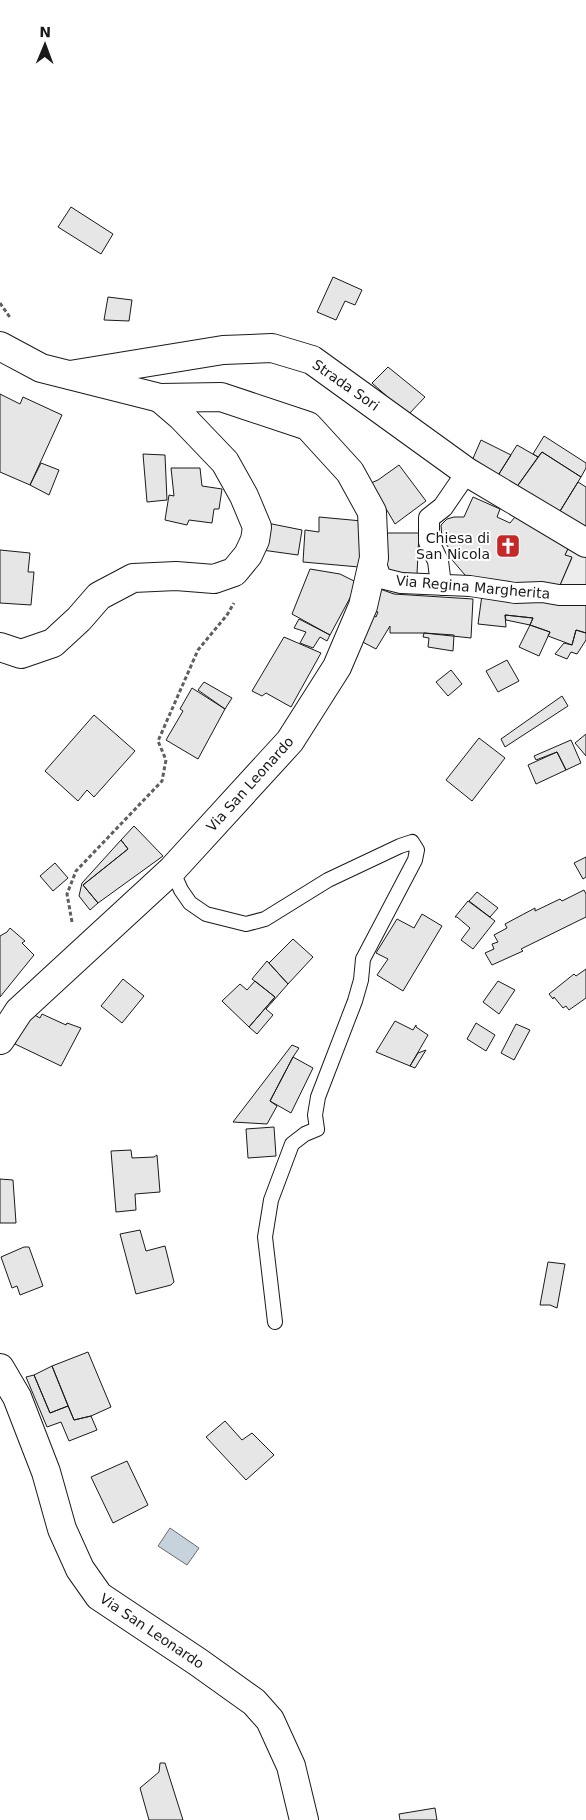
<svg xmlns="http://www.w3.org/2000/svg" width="586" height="1820" font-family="'DejaVu Sans',sans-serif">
	<rect width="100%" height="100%" fill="#fff"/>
	<path fill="#ededed" stroke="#6a6a6a" d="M586 534V605L557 592 572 558 565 555 572 540Z"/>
	<path fill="#c6d2dc" stroke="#6a6a6a" d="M170 1528 199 1548 187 1565 158 1546Z"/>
	<path fill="#e6e6e6" stroke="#1a1a1a" d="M71 207 113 234 101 254 58 227Z
		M333 277 362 290 355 305 345 301 336 320 317 312Z
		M108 297 132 300 129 321 104 320Z
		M388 367 425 397 408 415 372 383Z
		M0 394 20 404 23 397 62 415 30 485 0 472Z
		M544 436 586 463V468L581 477 542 452 538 457 533 454Z
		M481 440 511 455 497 477 471 463Z
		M517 445 538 457 516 488 497 477Z
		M542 452 581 477 557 516 516 488Z
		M143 454 165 455 167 500 147 502Z
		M41 463 59 470 49 495 30 485Z
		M399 465 426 501 395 524 371 483 378 480Z
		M171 468H200L202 486 222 489 219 509H214L212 523 189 520 187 525 165 520 169 495 174 496Z
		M578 482 586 487V534L557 516Z
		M473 497 500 509 497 517 510 523 515 517 533 519 572 540 565 555 572 557 557 592 485 583 465 575 453 561 449 554V548L442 539 441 525 447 519 454 517H464Z
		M319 517 362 521 359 567 303 562 305 530 319 532Z
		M267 523 302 530 298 555 262 550Z
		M386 533H419L417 574 384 571Z
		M0 550 30 553 28 572H34L31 605 0 603Z
		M310 569 340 574 358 583 330 635 292 614Z
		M380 589 394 594 473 599 471 638 424 633H390V626L376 649 357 639 370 614 376 617 378 612 369 610Z
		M482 595 536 602H559L560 598 586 605V633L576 630 572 645 548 636 550 632 530 625 533 618 505 615 506 627 478 624Z
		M505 615 533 618 530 625 506 620Z
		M299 619 330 635 327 641 320 637 313 648 300 643 306 632 294 628Z
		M530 625 550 632 539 656 519 647Z
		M576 630 586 633V640L577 654 571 652 567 659 555 654 564 643 572 645Z
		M424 633 454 635 453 651 428 647 429 638 423 637Z
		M284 637 321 653 291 707 266 693 262 696 252 691Z
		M507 660 519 681 498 692 486 671Z
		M451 670 462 684 448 696 436 682Z
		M204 682 232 698 225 709 198 690Z
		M192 688 225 709 198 759 166 740 183 711 180 709Z
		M562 696 568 706 505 747 501 739Z
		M94 715 135 751 94 797 87 790 78 801 45 771Z
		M586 734V756L575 743Z
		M479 738 505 758 472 801 446 780Z
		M571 740 581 763 566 770 557 752 536 760 534 756Z
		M557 752 566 770 536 784 528 765Z
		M134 826 163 856 98 903 83 885 128 849 121 840Z
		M121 840 128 849 83 885 98 903 90 910 79 896 82 883Z
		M586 857V877L583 879 574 863Z
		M55 863 68 878 53 891 40 876Z
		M584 890 586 894V917L521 949 523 951 492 965 485 953 494 949 492 944 498 942 494 935 507 928 505 924 535 908V911L560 899 562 901Z
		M477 892 498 908 490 917 469 901Z
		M468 901 495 921 473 949 461 940 470 928 457 917H455Z
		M422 914 442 926 403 991 377 975 388 959 376 953 397 919 414 928Z
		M10 928 25 941 22 943 34 955 0 997V936L7 932Z
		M293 939 313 957 288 984 269 963Z
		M267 961 288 984 266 1009 273 1015 257 1034 249 1027 275 997 252 979Z
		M586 969V998L569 1010 566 1006 563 1008 554 997 553 999 549 994 574 974 576 976Z
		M123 979 144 996 122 1023 101 1006Z
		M255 981 275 997 249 1027 222 1001 240 984 247 990Z
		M498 981 515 990 499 1014 483 1002Z
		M29 1012 40 1018 42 1014 66 1025 67 1023 81 1028 61 1066 15 1044Z
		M395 1021 413 1030 416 1025V1027L428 1035 410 1066 376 1052Z
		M476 1023 495 1035 486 1051 467 1039Z
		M516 1024 530 1030 514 1060 501 1053Z
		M292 1045 299 1048 293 1057 270 1101 277 1106 267 1124 233 1122Z
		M426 1050 415 1068 410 1066 418 1053Z
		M293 1057 313 1068 291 1113 270 1101Z
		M274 1127 276 1156 248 1158 246 1129Z
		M131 1150 132 1158 154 1157 157 1155 160 1192 135 1194 136 1210 116 1212 111 1151Z
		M0 1179 13 1180 16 1223H0Z
		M140 1230 146 1251 165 1246 174 1282 171 1285 136 1294 120 1234Z
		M24 1247H29L43 1286 20 1295 17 1286 12 1288 1 1257Z
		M548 1262 565 1264 557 1308 550 1305H540Z
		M88 1352 111 1407 91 1416 74 1420 52 1366Z
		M52 1366 68 1406 50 1413 34 1375Z
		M34 1375 50 1413 68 1406 74 1420 91 1416 97 1430 69 1441 61 1422 47 1427 26 1377Z
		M225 1421 242 1440 252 1433 274 1455 246 1480 206 1437Z
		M127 1461 148 1505 113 1523 91 1477Z
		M160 1763H165L183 1820H149L140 1788 159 1772Z
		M435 1808 437 1820H400L399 1814Z"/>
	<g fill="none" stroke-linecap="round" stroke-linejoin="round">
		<defs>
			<path id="service" d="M172 870 181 890 190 903 206 914 246 924 265 919 328 880 400 846 412 842 417 850 415 860 363 959 361 980 355 1001 318 1097 315 1115 317 1129 305 1134 292 1144 271 1200 265 1237 275 1322"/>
			<path id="pedestrian" d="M374 558 381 578 401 583 470 586 515 593 542 592 559 595H586
				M441 585 438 561 429 542V518L443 507 467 472"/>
			<path id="minor" d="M70 375 223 350 272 348 312 360 467 472 586 543
				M0 647 21 654 53 643 79 619 99 596 133 578 176 576 214 579 234 572 248 555 255 540 257 527 244 496 225 462 181 416 160 398"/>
			<path id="secondary" d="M0 346 41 368 160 398 221 397 308 426 350 472 372 512 374 558 363 606 337 667 290 741 172 870 19 1011 0 1040
				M0 1368 17 1397 46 1472 62 1529 80 1569 99 1596 198 1662 254 1702 270 1720 291 1766 304 1820"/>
		</defs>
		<use href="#service" stroke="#1a1a1a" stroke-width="16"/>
		<use href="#pedestrian" stroke="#1a1a1a" stroke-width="22"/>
		<use href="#minor" stroke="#1a1a1a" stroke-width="30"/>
		<use href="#secondary" stroke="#1a1a1a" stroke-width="30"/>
		<path stroke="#5f5f5f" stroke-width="3" stroke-dasharray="4 2.5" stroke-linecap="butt" d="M0 303 11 319
			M72 922 67 894 76 871 162 781 166 760 158 741 198 650 227 615 234 603"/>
		<use href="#service" stroke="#fff" stroke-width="14"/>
		<use href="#pedestrian" stroke="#fff" stroke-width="20"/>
		<use href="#minor" stroke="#fff" stroke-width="28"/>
		<use href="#secondary" stroke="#fff" stroke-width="28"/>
	</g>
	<defs>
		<symbol id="church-square" viewBox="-11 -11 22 22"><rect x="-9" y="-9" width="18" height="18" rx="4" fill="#c62828" stroke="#fff"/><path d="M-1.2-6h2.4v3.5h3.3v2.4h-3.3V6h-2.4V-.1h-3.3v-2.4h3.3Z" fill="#fff"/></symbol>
	</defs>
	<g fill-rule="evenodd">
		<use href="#church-square" x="494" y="532" width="28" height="28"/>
	</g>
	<g text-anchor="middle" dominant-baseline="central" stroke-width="4" stroke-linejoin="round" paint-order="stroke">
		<g font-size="14" fill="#1a1a1a" stroke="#fff">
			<text transform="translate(346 385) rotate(35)">Strada Sori</text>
			<text transform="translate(473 587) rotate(5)">Via Regina Margherita</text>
			<text transform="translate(250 784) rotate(-48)">Via San Leonardo</text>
			<text transform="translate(152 1631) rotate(34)">Via San Leonardo</text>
		</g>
		<g font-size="14" fill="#1a1a1a" stroke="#fff" text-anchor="end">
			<text x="490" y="538">Chiesa di<tspan x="490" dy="16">San Nicola</tspan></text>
		</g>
	</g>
	<g transform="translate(45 45) rotate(1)" stroke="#ffffff" stroke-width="4" paint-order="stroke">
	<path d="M0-4L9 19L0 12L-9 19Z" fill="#1a1a1a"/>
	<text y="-8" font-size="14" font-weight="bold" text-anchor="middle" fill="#1a1a1a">N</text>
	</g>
</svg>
